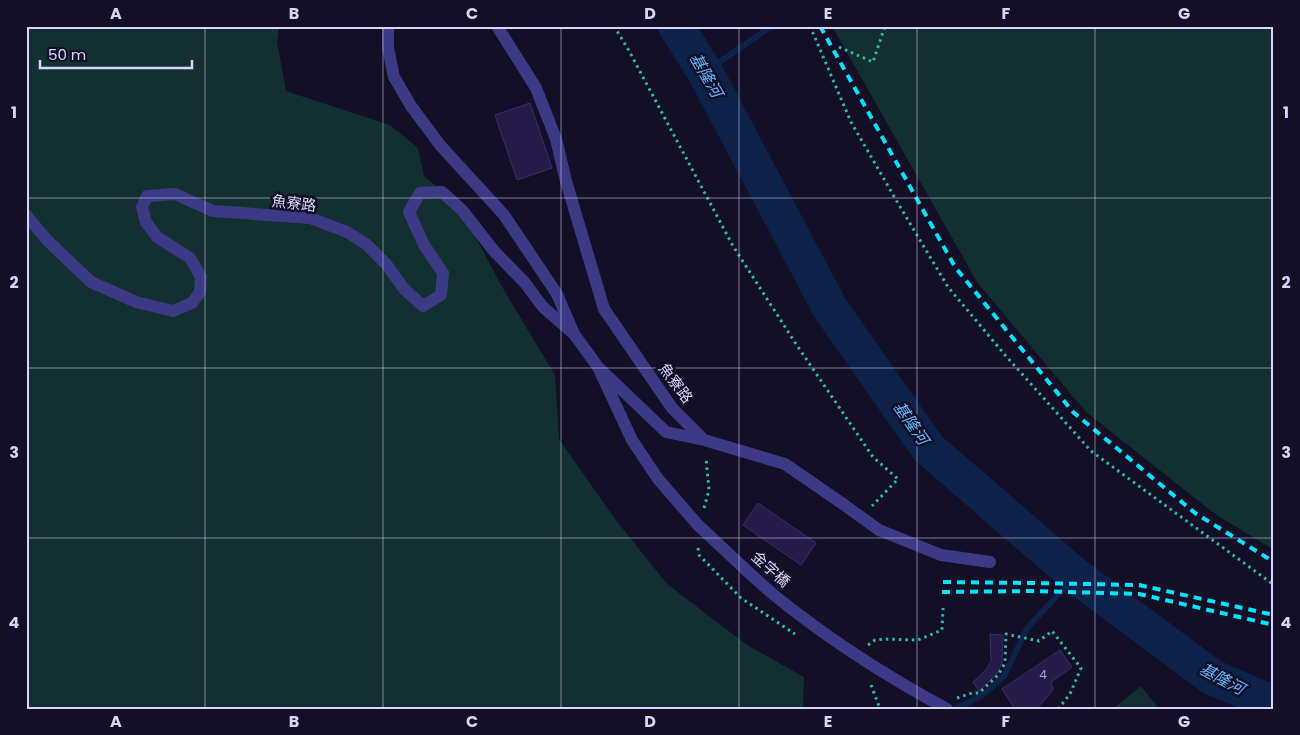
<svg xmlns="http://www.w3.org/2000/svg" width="1300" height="735" font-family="Poppins,'Noto Sans TC',sans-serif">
	<rect width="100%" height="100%" fill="#130f26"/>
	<path fill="#12302f" d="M26 26H279L277 42 286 91 390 125 418 148 424 176 458 204 501 285 555 375 559 439 615 519 667 584 747 645 804 677 803 709H26Z
		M832 26H1274V550L1215 514 1086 412 977 282Z
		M1141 686 1159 709H1113Z"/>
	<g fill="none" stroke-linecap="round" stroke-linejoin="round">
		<path stroke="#0c2248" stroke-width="6" d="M705 72 772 26
			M956 709 984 694 1004 676 1028 627 1076 576"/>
		<path stroke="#0c2248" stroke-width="36" d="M676 26 705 72 830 308 928 448 1076 576 1212 677 1274 704"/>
	</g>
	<path fill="#241b47" stroke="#3b2d73" d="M530 103 552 168 517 180 495 115Z
		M758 503 816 543 801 565 743 525Z
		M990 634 1003 635 1002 662 997 674 979 691 973 682 986 670 991 661Z
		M1060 650 1072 667 1051 682 1053 690 1042 703 1035 709H1015L1002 689Z"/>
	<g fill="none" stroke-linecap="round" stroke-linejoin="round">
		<path stroke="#2fb8b0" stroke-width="3" stroke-dasharray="2.5 4" stroke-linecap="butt" d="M614 26 628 49 733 246 796 344 873 457 898 479 872 506
			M810 26 851 122 899 205 948 287 1005 355 1091 451 1274 585
			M839 47 873 62 885 26
			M704 508 709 490 706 458
			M698 548 699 555 741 598 795 634
			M868 645 875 640 884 639 918 640 942 630 943 608
			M871 685 880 709
			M957 698 972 693H979L998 675 1005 663 1006 634 1039 641 1052 631 1081 668 1070 694 1058 709"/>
		<path stroke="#3d3a85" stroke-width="12" d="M388 26V48L394 77 411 106 440 145 504 215 557 294 574 334 598 367 632 440 658 479 698 525
			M497 26 536 88 556 139 566 181 604 309 672 408 704 440 666 432 598 367
			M26 215 47 240 91 282 136 302 173 311 192 303 200 292 201 277 190 258 157 237 146 222 142 207 147 196 175 194 213 211 310 218 347 232 366 244 386 264 405 290 423 306 441 295 443 273 424 245 409 212 420 193 442 192 462 210 494 251 525 283 543 307 574 334
			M704 440 785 464 843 504 879 530 941 555 990 562"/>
		<path stroke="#00e5ff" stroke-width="4" stroke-dasharray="8 6" stroke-linecap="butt" d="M820 26 955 267 1073 412 1195 513 1274 562
			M943 582 1031 583 1139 585 1274 615
			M942 592 1033 591 1139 594 1274 625"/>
		<path stroke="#3d3a85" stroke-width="12" d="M698 525C723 548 748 573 774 595 828 639 886 676 947 709"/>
	</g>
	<path fill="none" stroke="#d9d4ff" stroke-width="1" stroke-opacity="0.55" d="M205 26V709M383 26V709M561 26V709M739 26V709M917 26V709M1095 26V709M26 198H1274M26 368H1274M26 538H1274"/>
	<g text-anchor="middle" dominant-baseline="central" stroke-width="5" stroke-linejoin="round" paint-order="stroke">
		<g font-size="12" fill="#aca6d1">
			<text x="1043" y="674">4</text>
		</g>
		<g font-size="15" fill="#d9d4ff" stroke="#130f26">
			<text transform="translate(294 203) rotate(7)">魚寮路</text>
			<text transform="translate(676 383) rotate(53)">魚寮路</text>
			<text transform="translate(771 569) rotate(42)">金字橋</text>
		</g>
		<g font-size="16" font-style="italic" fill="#62b6ff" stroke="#130f26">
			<text transform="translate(706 75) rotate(60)">基隆河</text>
			<text transform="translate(911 423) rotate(55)">基隆河</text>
			<text transform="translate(1222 679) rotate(28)">基隆河</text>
		</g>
	</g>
	<rect width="1300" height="735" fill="none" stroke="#130f26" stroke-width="55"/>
	<path d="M40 60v8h152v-8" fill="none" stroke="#d9d4ff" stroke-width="2.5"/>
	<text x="48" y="60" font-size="15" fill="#d9d4ff" stroke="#130f26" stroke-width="4" paint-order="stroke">50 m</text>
	<rect x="28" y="28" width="1244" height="680" fill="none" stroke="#d9d4ff" stroke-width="2"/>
	<g font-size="16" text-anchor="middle" font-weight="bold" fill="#d9d4ff">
		<text x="116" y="19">A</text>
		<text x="294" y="19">B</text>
		<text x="472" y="19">C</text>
		<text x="650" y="19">D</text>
		<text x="828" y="19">E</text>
		<text x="1006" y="19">F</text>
		<text x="1184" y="19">G</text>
		<text x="14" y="118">1</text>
		<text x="1286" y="118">1</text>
		<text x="14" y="288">2</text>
		<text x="1286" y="288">2</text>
		<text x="14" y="458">3</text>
		<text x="1286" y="458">3</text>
		<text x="14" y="628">4</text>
		<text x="1286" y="628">4</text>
		<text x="116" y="727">A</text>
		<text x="294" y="727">B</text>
		<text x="472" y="727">C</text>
		<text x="650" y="727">D</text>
		<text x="828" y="727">E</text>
		<text x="1006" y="727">F</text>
		<text x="1184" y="727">G</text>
	</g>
</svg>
